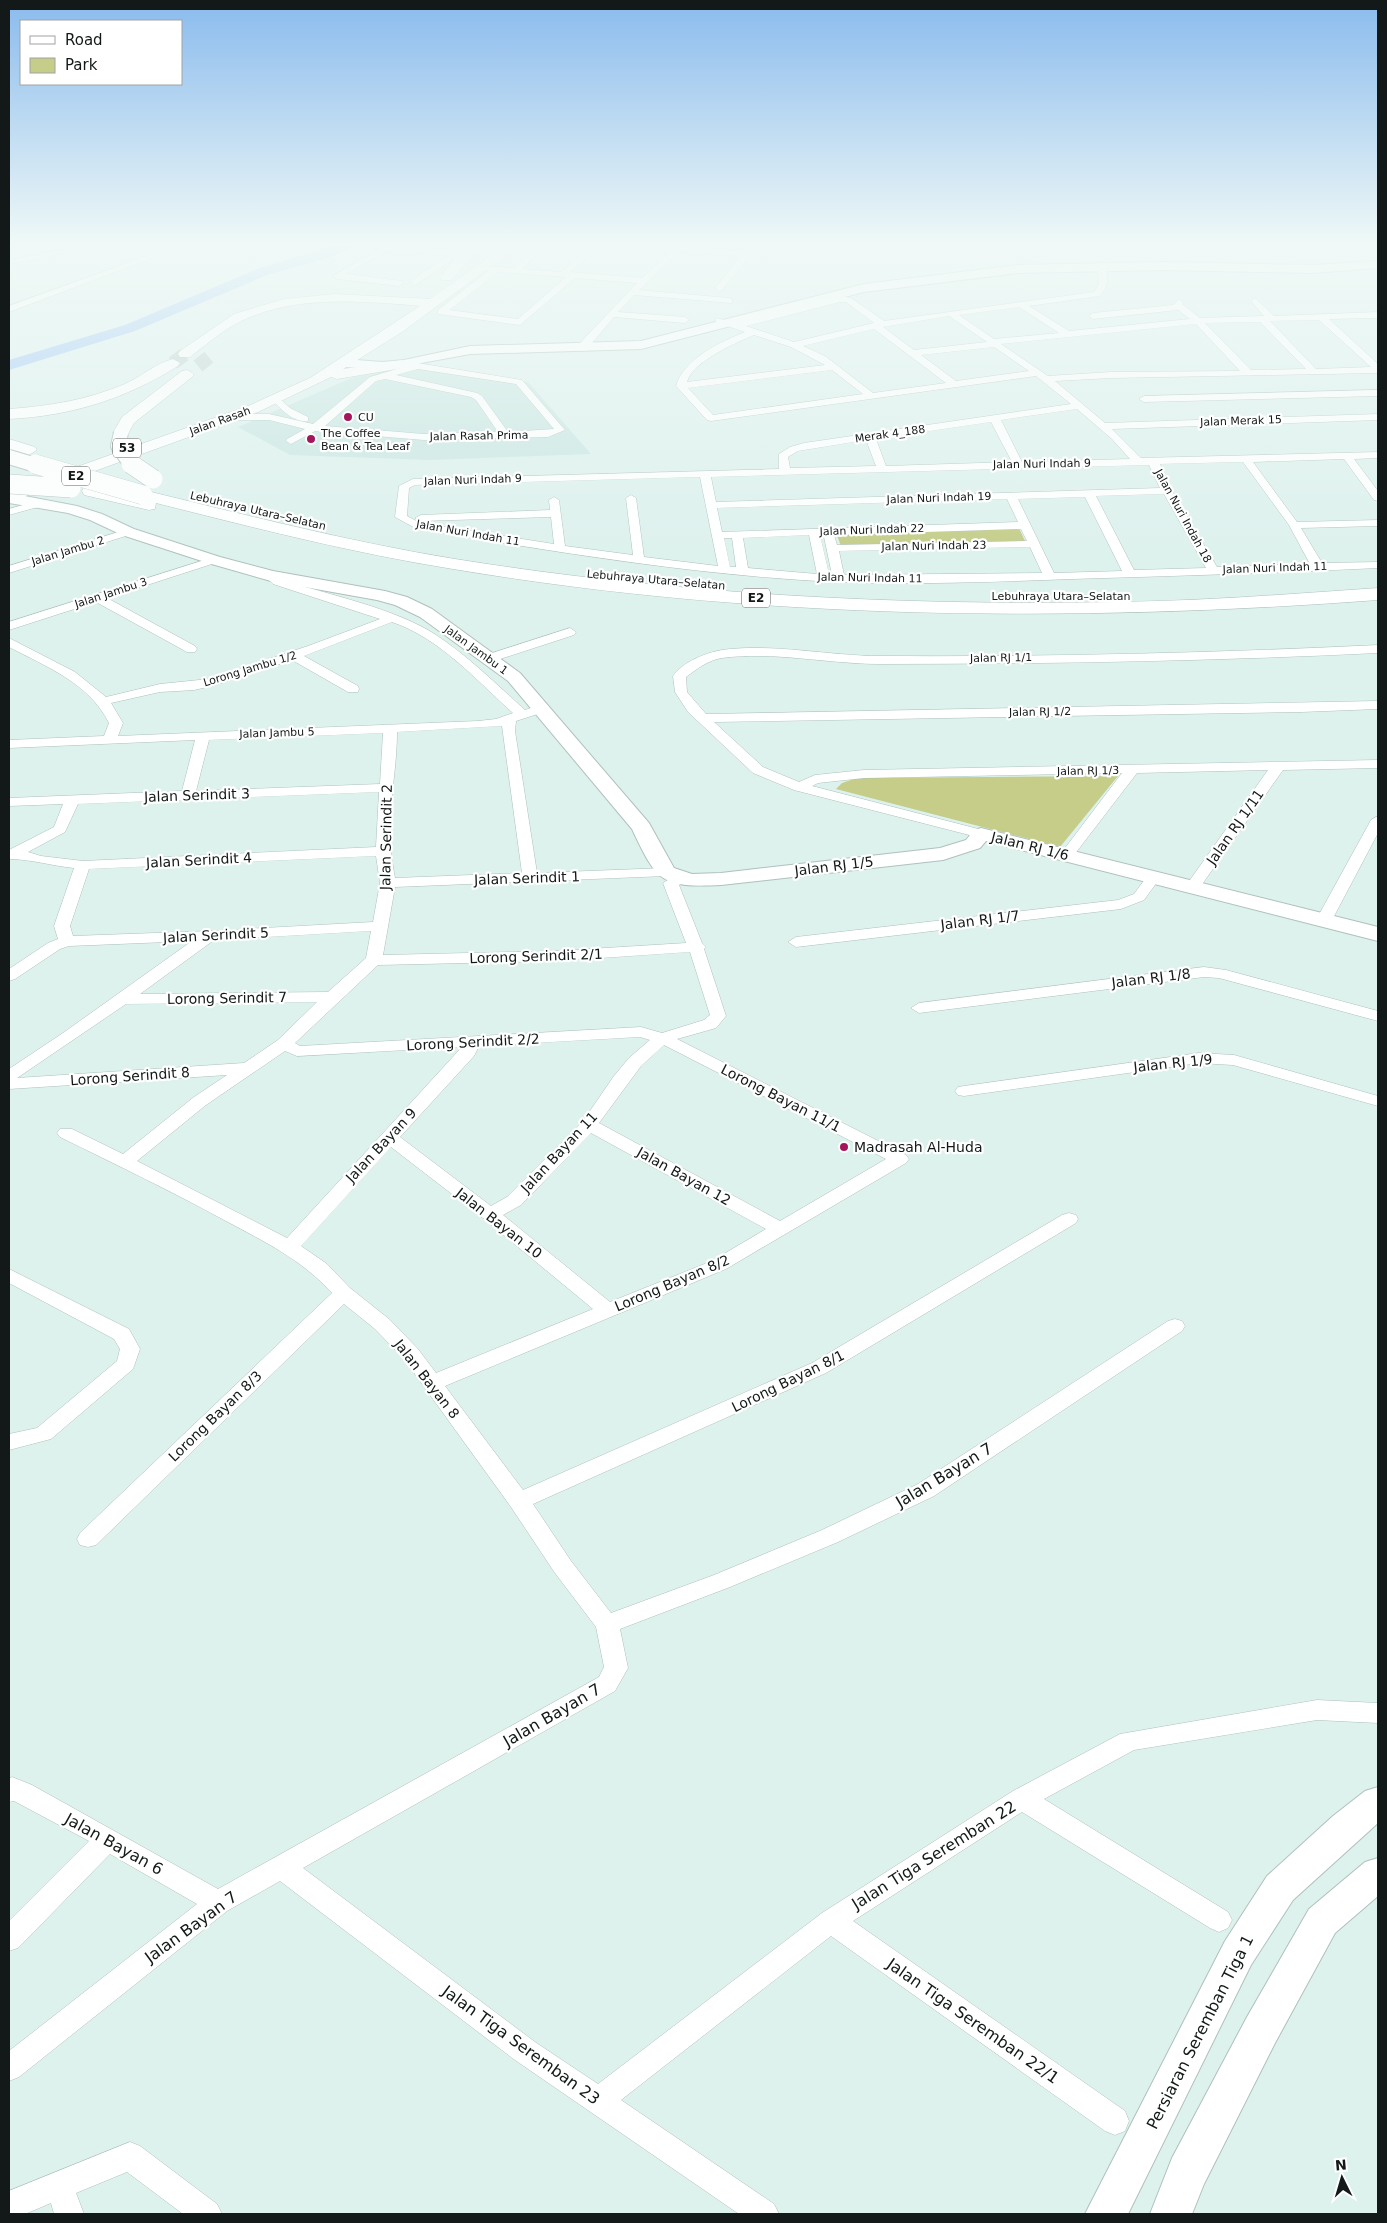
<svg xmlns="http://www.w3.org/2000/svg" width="1387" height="2223" font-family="'DejaVu Sans',sans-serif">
	<rect width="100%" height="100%" fill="#ddf1ed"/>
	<path fill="#c9e6e1" d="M421 363 528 382 591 454 431 460 290 455 238 427 354 377Z"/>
	<path fill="#c5cd89" d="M1019 528 1025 541 841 546 836 533Z
		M1118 776 1060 847 836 789 842 783 857 778Z"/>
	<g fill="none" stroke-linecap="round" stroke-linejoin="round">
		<path fill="#9dc5f5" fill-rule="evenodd" d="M337 245H355L353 248 328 258 267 275 135 331 9 370V360L125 325 257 269Z"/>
		<path stroke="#bfd1cd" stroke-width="14" stroke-dasharray="14 8" stroke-linecap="butt" d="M173 363 185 354
			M198 366 209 357"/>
		<defs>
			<path id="street" d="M89 245H104L9 264V260Z
				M177 245H187L9 312V306Z
				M536 245H544L523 269 561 272 589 248 593 250 592 252 570 272 642 278 678 245 747 252 751 254 722 290 719 291 715 288 741 256 680 251 639 290 729 298 732 299V303L634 295 618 312 685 317 689 320 685 323 614 317 586 350 583 351 578 348 581 342 637 283 575 278 520 325 438 314V310L488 271 482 270V266L515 268ZM498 272 566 277 518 319 449 310Z
				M1293 245 1378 247V251L1297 247Z
				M385 246 455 251 460 249 470 254 466 256H458L415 285 411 282 412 280 449 255 386 251 346 274 402 281 403 283 399 286 337 279 333 276Z
				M1097 262 1104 264C1108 276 1110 287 1099 296L1029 306 1069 331 1190 319 1178 310 1093 319 1089 316 1093 313 1173 305 1179 299 1183 302 1182 304 1200 318 1264 316 1251 301 1255 298 1274 316 1378 312V318L1329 319 1378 364V373L1111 378 1055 381 1105 423 1378 414V420L1112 429 1141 458 1378 452V458L1354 459 1378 491V501L1374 500 1344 459 1253 462 1297 522 1378 520V526L1301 528 1322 563 1378 562V568C1276 573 1174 576 1072 579 994 582 914 585 835 582 694 575 557 552 417 529L395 517 399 486 413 479 779 469V454L790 447 804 443 1071 404 1036 376 711 421 707 420 676 386C684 358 721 342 745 332L716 322V318L737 323 840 296 851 298 884 321 1094 292 1099 284ZM840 302H846L874 323 794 342 746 326ZM1019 307 1059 333 994 339 959 315ZM949 316 987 342 914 350 883 327ZM1319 320 1371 367 1316 369 1270 321ZM1260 322 1306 369 1251 370 1205 323ZM1196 324 1240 371 1111 372 1048 376 1001 344ZM874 329 946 383 873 393 825 356 803 346ZM754 335 791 347 825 365 687 382C692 362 735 343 754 335ZM994 347 1029 371 956 381 921 355ZM832 370 863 394 713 415 688 388ZM1077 409 1112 439 1130 459 1022 462 1001 420ZM991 422 1012 462 886 466 876 439ZM866 440 876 466 790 468 788 457 798 451ZM1243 462 1289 525 1310 564 1217 567 1172 491 1160 464ZM1149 465 1160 488 716 502 711 477ZM700 477 718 566 644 557 636 498 631 495 626 498 633 555 565 546 559 500 554 497 549 500 550 510 421 515 415 518 421 521 551 517 554 544 420 523 407 516 409 488 415 485ZM1164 494 1206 568 1134 570 1096 496ZM1085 497 1122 571 1054 573 1018 499ZM1007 499 1018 522 722 532 717 508ZM1021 529 1027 541 837 545 834 535ZM809 535 817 574 748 568 743 538ZM820 535H826L824 537 832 575 829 574ZM724 538H732L736 567H730ZM1030 547 1042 573 844 575 839 551Z
				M417 363 522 380 565 430 548 437 424 440 315 431 291 444 286 441 287 439 305 429 269 420H231L226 417 231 414H269L313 424 370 377ZM418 369 516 384 554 429 508 432 482 396 477 393 396 375ZM385 379 471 397 476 400 498 432 424 434 325 426 376 381Z
				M1378 390V396L1144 402 1139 399 1144 396Z
				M277 396 290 408 308 417V421C294 423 280 409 272 399Z
				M41 500 46 503 45 505 9 515V509Z
				M128 529 132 530V534L9 573V566Z
				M214 557 220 560 218 562 107 598 195 646 197 649 195 652H187L96 602 9 630V622Z
				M271 572 281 580C327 594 397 609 436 635 468 656 496 684 525 710L542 704 547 705 549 708 547 711 516 721 515 731 537 873 666 868 673 872 666 876 395 887 383 955 557 951 686 943 663 883 676 875H686L688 878 679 885 702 943 706 947 704 949 726 1016 716 1028 677 1039 906 1155 909 1159 906 1163 726 1269 445 1386 523 1490 812 1363 1062 1215 1069 1213 1076 1215 1078 1219 1076 1223 826 1373 533 1504 571 1561 611 1613 714 1575 822 1530 918 1484 1168 1321 1175 1319 1182 1321 1185 1326 1182 1331 934 1496 838 1542 730 1587 620 1629 628 1668 615 1691 303 1868 535 2042 598 2084 822 1913 1013 1791 1120 1734 1317 1700 1378 1703V1723L1317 1720 1134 1750 1044 1799 1228 1912 1232 1920 1228 1928 1219 1932 1210 1928 1022 1812 853 1921 1125 2111 1129 2121 1125 2131 1115 2135 1105 2131 831 1936 621 2100 774 2204 779 2214H739L515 2060 280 1881 227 1911 19 2077 9 2081V2051L197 1904 110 1854 18 1948 9 1951V1921L89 1841 14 1801 9 1802V1779L12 1777 32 1785 218 1889 599 1677 604 1667 596 1627 555 1573 511 1507 404 1359 375 1329 344 1304 96 1545 88 1547 80 1545 77 1539 80 1533 332 1293C301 1259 265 1242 226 1221 171 1191 115 1164 60 1137L57 1133 60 1129H72L123 1154 194 1097 227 1075 9 1089V1069L63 1033 192 941 69 946 60 949 15 979 9 981V969L48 943 58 939 54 926 74 868C53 866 30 859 9 859V850L54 827 63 804 9 806V798L182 791 195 740 9 748V740L104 736 109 723C89 683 47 667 9 647V638L75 672 106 697 160 684 209 679 308 646 380 619 273 584 265 576ZM392 622C440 638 477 681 513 713L496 719 478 721 118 736 123 723 111 703 160 692 194 690 212 686 292 660 348 692H358L359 689 358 686 304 656ZM502 726 522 873 395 878C391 858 389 838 390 817 392 788 397 761 397 732ZM383 733 380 784 196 791 209 740ZM379 792 376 847 83 861 41 856 28 852 65 832 78 804ZM376 856 380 883 373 922 210 931 73 936 70 926 89 869ZM371 931 366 958 328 992 140 994 214 940ZM690 952 710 1015 704 1020 662 1033 641 1027 300 1046 295 1043 378 965 557 961ZM317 1002 278 1040 244 1063 17 1078 126 1004ZM640 1037 650 1040 629 1058 614 1076 583 1121 507 1197 491 1206 400 1137 474 1056 479 1046ZM664 1045 886 1159 780 1221 599 1123 641 1066ZM462 1047 287 1238 137 1161 206 1105 285 1051 297 1056ZM591 1133 766 1229 712 1261 610 1302 503 1215 521 1205ZM391 1147 483 1218 593 1309 436 1373 418 1349 389 1319 350 1288 327 1264 301 1246Z
				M570 628 576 632 574 635 494 661H486L484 658 486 655Z
				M1378 645V653C1212 661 1046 664 880 664 829 664 772 651 722 658 708 660 697 669 686 677L687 692 706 714 1378 701V709L1301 712 714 722 763 767 799 782 815 775 864 770 1378 760V768L1283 770 1198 890 1193 892 1185 887 1268 770 1137 773 1071 859 1066 860 1059 856 1122 773 864 778 818 783 812 786 986 831 988 834 981 838 794 790 753 773 688 712 675 692 673 676C683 662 705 653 722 650 772 643 829 656 880 656 1046 657 1212 653 1378 645Z
				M1378 816V833L1332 920 1329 923H1319L1316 920 1371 820Z
				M1153 874 1160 878 1144 900 1121 909 796 947 788 942 796 937 1118 900 1134 894 1148 875Z
				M1204 967 1226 970 1378 1011V1021L1219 978 1204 977 919 1013 911 1008 919 1003Z
				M1199 1053 1234 1055 1378 1096V1106L1233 1065 1199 1063 964 1096 958 1095 955 1091 958 1087 964 1086Z
				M9 1269 129 1329 140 1349 133 1369 51 1439 9 1450V1434L37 1428 117 1361 120 1349 114 1339 9 1283Z
				M130 2142 140 2146 217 2204 222 2214H183L127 2172 76 2193 84 2214H54L51 2203 25 2214H9V2191Z"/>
			<path id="secondary" d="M1162 262 1313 265 1378 261V268L1313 273 1162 270 1019 273 864 292 641 349 470 354 389 369 344 367 337 363 344 359 382 362 404 360 470 346 641 341 864 284 1019 265Z
				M9 493 77 506 102 514 134 529 220 557 273 571 385 591 407 597 432 609 520 673 649 823 674 868 692 874 721 873 940 848 966 840 974 830 981 828 1378 927V941L986 841 980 848 943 860 721 885C661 888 657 882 632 829L508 681 420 617 395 605 377 600 271 581 208 563 122 535 90 520 68 513 9 503Z
				M1378 1787V1823L1293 1900 1251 1965 1128 2214H1085L1225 1941 1267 1876 1333 1816 1365 1791Z
				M1378 1858V1896L1335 1933 1275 2043 1204 2184 1192 2214H1150L1172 2158 1247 2017 1309 1909 1365 1862Z"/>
			<path id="highway" d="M473 245H487L471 257 452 280H442L440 277 461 251Z
				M506 245H520L402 332 343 369 404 360 411 364 409 367 337 379 331 377 258 412 9 502V491L248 406 310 378 420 306C362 301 298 295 243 320 224 329 207 344 190 357H180L178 354 180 351 234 314 284 299 334 294 430 299Z
				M173 359 180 363 178 366C125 399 71 416 9 419V409C50 406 87 400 125 384 141 377 156 363 173 359Z
				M187 370 194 374 192 377 134 423 127 436H115L113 433 122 417 182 371Z
				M9 439 35 447 37 450 29 455 9 449Z
				M90 486 136 497 137 491 143 490C246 515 350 542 455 559 673 594 894 606 1116 602 1203 601 1291 594 1378 588V600C1070 623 758 620 453 569 353 553 255 528 156 503L155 509 149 510 84 495 82 491 84 487Z"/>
		</defs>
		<use href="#street" stroke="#aec1bd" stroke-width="1"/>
		<use href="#secondary" stroke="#aec1bd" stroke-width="2"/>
		<use href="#highway" stroke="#aec1bd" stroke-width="1"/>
		<use href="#street" fill="#fff" fill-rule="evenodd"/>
		<use href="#secondary" fill="#fff" fill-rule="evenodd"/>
		<use href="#highway" fill="#fff" fill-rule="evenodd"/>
		<defs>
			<path id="highway-bridge-far1" d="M121 433 118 446 132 466
				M9 457 39 466"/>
			<path id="highway-bridge" d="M35 464 143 495
				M131 464 153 479
				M9 484 71 488"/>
		</defs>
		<use href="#highway-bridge-far1" stroke="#aec1bd" stroke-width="16" stroke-linecap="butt"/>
		<use href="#highway-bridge" stroke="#aec1bd" stroke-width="20" stroke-linecap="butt"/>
		<use href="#highway-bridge-far1" stroke="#fff" stroke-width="14"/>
		<use href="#highway-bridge" stroke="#fff" stroke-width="19"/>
	</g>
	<linearGradient id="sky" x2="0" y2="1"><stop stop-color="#8abbed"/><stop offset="0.44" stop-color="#f0f9f7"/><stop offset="1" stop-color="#f0f9f7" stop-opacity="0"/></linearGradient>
	<rect width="1387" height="556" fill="url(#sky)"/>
	<g fill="#a4165b" stroke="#fff" stroke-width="2">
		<circle cx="348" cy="417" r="5"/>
		<circle cx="311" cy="439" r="5"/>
		<circle cx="844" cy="1147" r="5"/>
	</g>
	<g text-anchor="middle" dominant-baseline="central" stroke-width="4.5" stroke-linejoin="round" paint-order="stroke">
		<g font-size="11" fill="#121918" stroke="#fff" text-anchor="start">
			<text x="358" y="417">CU</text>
			<text x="321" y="433">The Coffee<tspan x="321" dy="13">Bean &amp; Tea Leaf</tspan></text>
		</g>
		<g font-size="11" fill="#121918" stroke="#fff">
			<text transform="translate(220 421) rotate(-20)">Jalan Rasah</text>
			<text transform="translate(1241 421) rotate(-2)">Jalan Merak 15</text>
			<text transform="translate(890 434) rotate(-8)">Merak 4_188</text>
			<text transform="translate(479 436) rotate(-1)">Jalan Rasah Prima</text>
			<text transform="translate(1042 464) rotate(-1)">Jalan Nuri Indah 9</text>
			<text transform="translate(473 480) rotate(-2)">Jalan Nuri Indah 9</text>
			<text transform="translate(939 498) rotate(-2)">Jalan Nuri Indah 19</text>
			<text transform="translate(258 511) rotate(13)">Lebuhraya Utara–Selatan</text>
			<text transform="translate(1183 516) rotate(61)">Jalan Nuri Indah 18</text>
			<text transform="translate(872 530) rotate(-2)">Jalan Nuri Indah 22</text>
			<text transform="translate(468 533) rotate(10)">Jalan Nuri Indah 11</text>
			<text transform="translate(934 546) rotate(-1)">Jalan Nuri Indah 23</text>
			<text transform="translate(68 551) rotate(-17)">Jalan Jambu 2</text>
			<text transform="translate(1275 568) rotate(-2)">Jalan Nuri Indah 11</text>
			<text transform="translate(870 578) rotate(1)">Jalan Nuri Indah 11</text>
			<text transform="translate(656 580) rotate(5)">Lebuhraya Utara–Selatan</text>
			<text transform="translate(111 593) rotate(-18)">Jalan Jambu 3</text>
			<text x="1061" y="596">Lebuhraya Utara–Selatan</text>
			<text transform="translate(476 650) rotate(36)">Jalan Jambu 1</text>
			<text transform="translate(1001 658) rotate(-1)">Jalan RJ 1/1</text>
			<text transform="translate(250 669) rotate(-17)">Lorong Jambu 1/2</text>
			<text transform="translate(1040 712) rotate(-1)">Jalan RJ 1/2</text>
			<text transform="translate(277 733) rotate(-2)">Jalan Jambu 5</text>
			<text transform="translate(1088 771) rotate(-1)">Jalan RJ 1/3</text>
		</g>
		<g fill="#fff" stroke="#595e5d" stroke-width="1">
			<rect x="113" y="438.5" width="28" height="19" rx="4"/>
			<rect x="62" y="466.5" width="28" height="19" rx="4"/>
			<rect x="742" y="588.5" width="28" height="19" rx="4"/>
		</g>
		<g font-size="12" font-weight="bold" fill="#121918">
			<text x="127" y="448">53</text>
			<text x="76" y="476">E2</text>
			<text x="756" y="598">E2</text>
		</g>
		<g font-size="14" fill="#121918" stroke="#fff">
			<text transform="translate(197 795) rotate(-2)">Jalan Serindit 3</text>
			<text transform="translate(1235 827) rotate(-55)">Jalan RJ 1/11</text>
			<text transform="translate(386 837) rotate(-89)">Jalan Serindit 2</text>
			<text transform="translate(1030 846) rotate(14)">Jalan RJ 1/6</text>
			<text transform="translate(199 860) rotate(-3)">Jalan Serindit 4</text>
			<text transform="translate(834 866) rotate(-7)">Jalan RJ 1/5</text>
			<text transform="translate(527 878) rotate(-2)">Jalan Serindit 1</text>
			<text transform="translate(980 920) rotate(-7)">Jalan RJ 1/7</text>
			<text transform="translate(216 935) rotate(-3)">Jalan Serindit 5</text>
			<text transform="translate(536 956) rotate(-2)">Lorong Serindit 2/1</text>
			<text transform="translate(1151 978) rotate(-7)">Jalan RJ 1/8</text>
			<text transform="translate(227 998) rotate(-1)">Lorong Serindit 7</text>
			<text transform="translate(473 1042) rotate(-3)">Lorong Serindit 2/2</text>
			<text transform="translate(1173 1063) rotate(-6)">Jalan RJ 1/9</text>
			<text transform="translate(130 1076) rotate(-4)">Lorong Serindit 8</text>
			<text transform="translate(781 1098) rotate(27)">Lorong Bayan 11/1</text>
			<text transform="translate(381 1145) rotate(-47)">Jalan Bayan 9</text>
			<text transform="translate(559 1152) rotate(-47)">Jalan Bayan 11</text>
			<text transform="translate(684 1176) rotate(29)">Jalan Bayan 12</text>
			<text transform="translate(499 1223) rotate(38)">Jalan Bayan 10</text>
			<text transform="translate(672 1283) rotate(-23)">Lorong Bayan 8/2</text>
			<text transform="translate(427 1379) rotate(52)">Jalan Bayan 8</text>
			<text transform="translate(788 1381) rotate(-26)">Lorong Bayan 8/1</text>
			<text transform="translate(215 1416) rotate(-44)">Lorong Bayan 8/3</text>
		</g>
		<g font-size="14" fill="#121918" stroke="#fff" text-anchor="start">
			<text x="854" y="1147">Madrasah Al-Huda</text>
		</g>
		<g font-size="16" fill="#121918" stroke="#fff">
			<text transform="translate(944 1475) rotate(-31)">Jalan Bayan 7</text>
			<text transform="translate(552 1715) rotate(-30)">Jalan Bayan 7</text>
			<text transform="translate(114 1844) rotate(29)">Jalan Bayan 6</text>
			<text transform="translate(934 1855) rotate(-32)">Jalan Tiga Seremban 22</text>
			<text transform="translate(191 1927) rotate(-36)">Jalan Bayan 7</text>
			<text transform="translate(973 2021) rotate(35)">Jalan Tiga Seremban 22/1</text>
			<text transform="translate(1200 2032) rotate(-63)">Persiaran Seremban Tiga 1</text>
			<text transform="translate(521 2045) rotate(36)">Jalan Tiga Seremban 23</text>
		</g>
	</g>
	<rect width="1387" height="2223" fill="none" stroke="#121918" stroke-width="20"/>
	<rect x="20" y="20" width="162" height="65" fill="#ffffff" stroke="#a0a3a3"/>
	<rect x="30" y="36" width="25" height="8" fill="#ffffff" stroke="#a0a3a3"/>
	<text x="65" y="45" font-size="15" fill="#121918">Road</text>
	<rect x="30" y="58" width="25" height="15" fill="#c5cd89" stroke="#a0a3a3"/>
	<text x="65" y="70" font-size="15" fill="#121918">Park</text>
	<g transform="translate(1342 2178) rotate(355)" stroke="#ffffff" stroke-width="4" paint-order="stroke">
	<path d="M0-4L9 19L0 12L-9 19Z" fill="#121918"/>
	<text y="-8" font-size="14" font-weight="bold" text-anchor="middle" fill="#121918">N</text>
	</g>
</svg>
